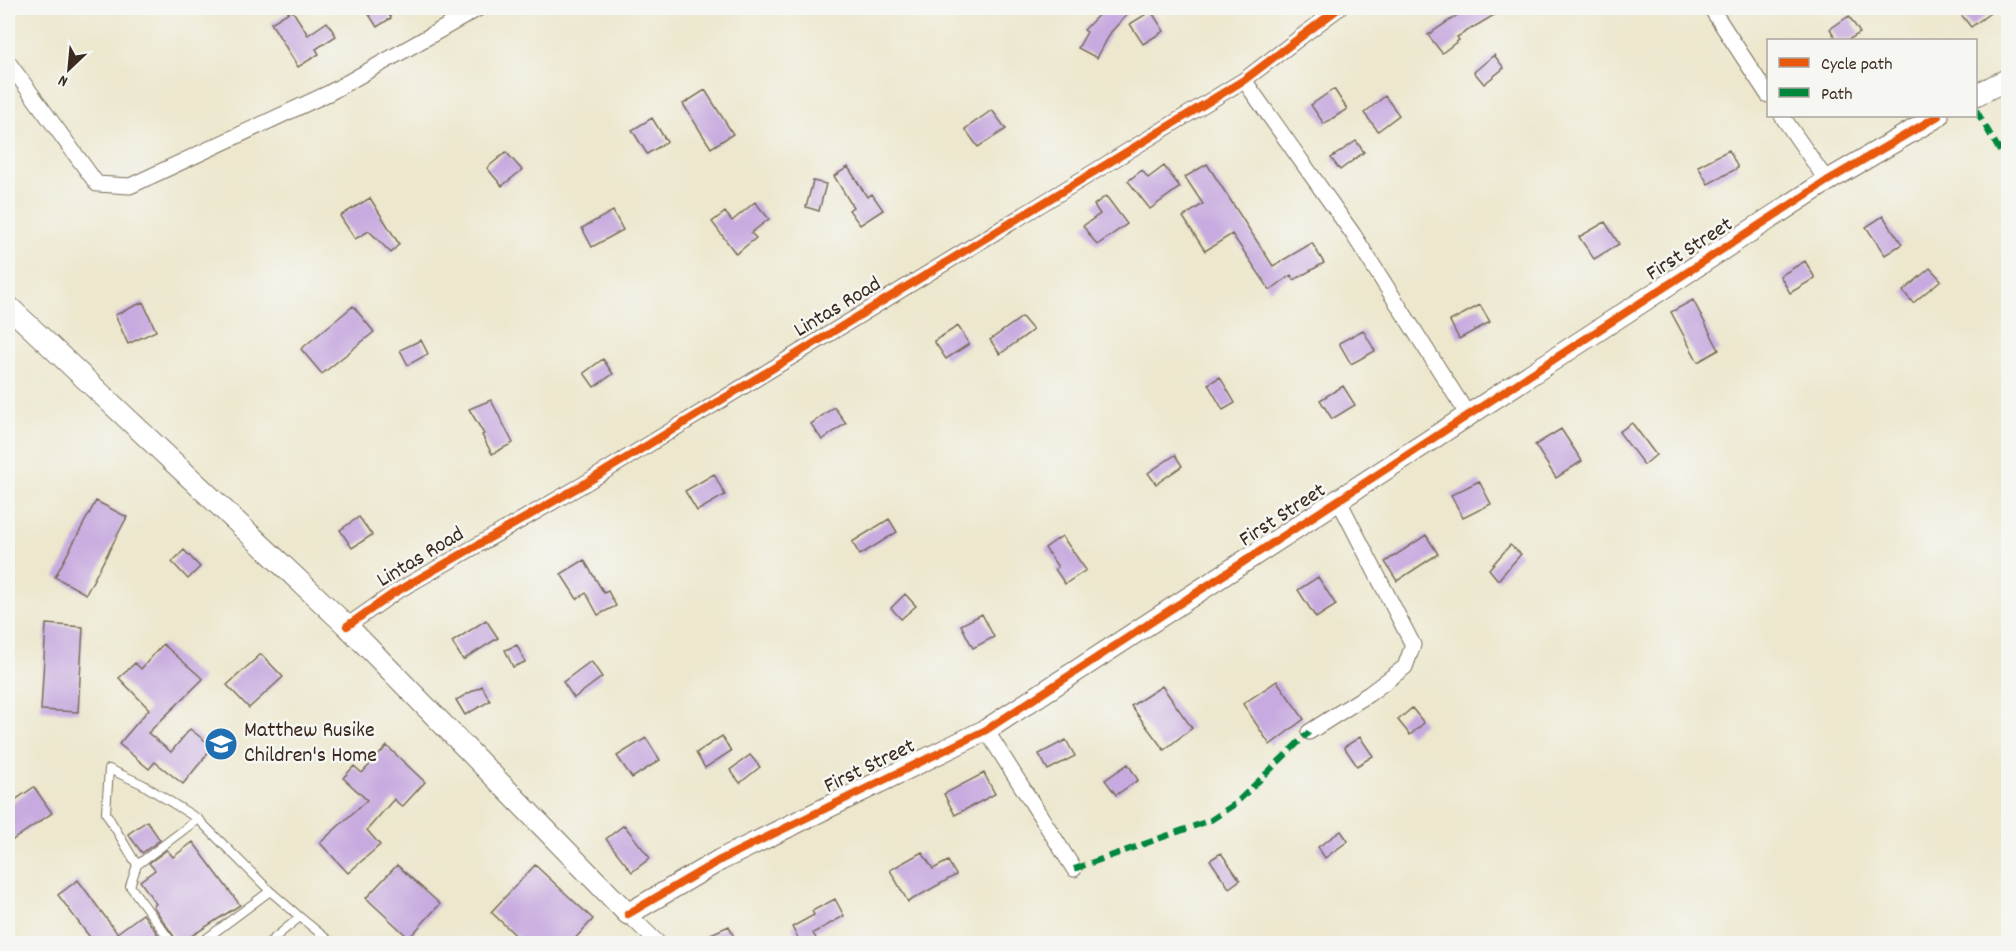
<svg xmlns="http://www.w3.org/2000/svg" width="2016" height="951" font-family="Dekko,sans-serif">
	<rect width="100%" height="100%" fill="#f6f6f2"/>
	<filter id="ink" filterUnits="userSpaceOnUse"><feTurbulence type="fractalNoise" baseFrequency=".0167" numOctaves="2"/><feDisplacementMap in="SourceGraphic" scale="12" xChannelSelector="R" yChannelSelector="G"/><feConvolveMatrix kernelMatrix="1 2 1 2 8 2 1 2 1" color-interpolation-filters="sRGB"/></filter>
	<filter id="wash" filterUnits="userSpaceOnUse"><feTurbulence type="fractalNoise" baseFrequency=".008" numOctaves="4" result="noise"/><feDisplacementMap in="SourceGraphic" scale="24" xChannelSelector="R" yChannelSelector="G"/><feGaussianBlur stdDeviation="1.35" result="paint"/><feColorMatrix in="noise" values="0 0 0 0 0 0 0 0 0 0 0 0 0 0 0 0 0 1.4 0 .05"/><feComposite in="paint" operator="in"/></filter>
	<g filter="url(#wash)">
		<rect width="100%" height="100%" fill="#ece7cd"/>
		<g id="blocks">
			<path fill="#c7aadf" d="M365 8H385L391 18 377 27Z
				M1105 8H1133L1111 32 1097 58 1078 48 1087 32 1084 30Z
				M1468 8H1506L1457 37 1459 40 1442 53 1428 35Z
				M1956 8H1997L1971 27Z
				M292 10 308 35 327 22 336 36 316 49 319 54 298 67 271 23Z
				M1151 11 1164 31 1143 44 1130 24Z
				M1849 16 1860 33 1848 40H1837L1830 29Z
				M1494 55 1504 68 1484 84 1474 72Z
				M1334 89 1347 109 1324 124 1311 105Z
				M705 90 733 134 711 148 683 104Z
				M1385 96 1399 115 1378 131 1364 113Z
				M992 110 1006 129 978 147 965 129Z
				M652 118 667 142 647 154 632 130Z
				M1356 141 1364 152 1340 170 1331 158Z
				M1729 150 1738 168 1708 184 1698 166Z
				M506 152 522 170 502 186 487 168Z
				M1207 164 1273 266 1312 243 1324 263 1294 280 1291 275 1270 290 1232 234 1205 251 1183 217 1203 204 1185 177Z
				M1164 166 1180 187 1150 209 1128 181 1142 170 1148 178Z
				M848 167 867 197 872 194 883 210 860 225 849 210 853 207 834 176Z
				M813 181 826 184 819 211 806 207Z
				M1106 196 1127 224 1097 245 1083 226 1100 214 1094 205Z
				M370 198 399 244 391 253 369 231 355 239 340 216Z
				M755 202 769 219 751 233 756 238 736 254 712 222 725 212 732 221Z
				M613 211 623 230 592 247 582 228Z
				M1883 216 1902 244 1885 255 1866 227Z
				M1605 222 1619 244 1594 259 1579 237Z
				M1805 261 1815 278 1790 293 1780 276Z
				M1930 268 1941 280 1913 303 1903 291Z
				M1693 300 1719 350 1698 362 1671 312Z
				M143 302 156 331 128 344 115 315Z
				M1480 305 1490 322 1459 339 1450 321Z
				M353 306 374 332 322 374 301 349Z
				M1022 317 1033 330 1000 354 990 340Z
				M958 326 969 344 946 359 934 341Z
				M1363 330 1375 351 1351 364 1339 343Z
				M421 340 428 354 408 365 400 350Z
				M603 359 613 374 594 387 584 373Z
				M1220 377 1235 403 1223 410 1208 384Z
				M1343 386 1355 405 1332 419 1320 400Z
				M491 400 513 443 492 454 482 435 484 434 469 409Z
				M834 407 846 423 822 440 811 424Z
				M1632 423 1656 455 1644 465 1619 432Z
				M1561 429 1582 461 1556 478 1535 445Z
				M1175 455 1182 466 1156 484 1148 473Z
				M714 474 725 495 697 511 685 491Z
				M1479 481 1491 504 1463 518 1451 495Z
				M96 501 127 517 86 594 55 577Z
				M359 517 372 535 352 548 340 530Z
				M889 519 897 532 860 555 852 542Z
				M1426 535 1438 554 1397 581 1385 562Z
				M1062 536 1086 570 1065 584 1055 569 1058 567 1045 548Z
				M1510 545 1521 554 1498 580 1489 569Z
				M184 550 200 567 188 579 172 562Z
				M584 560 604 593 608 591 616 606 598 615 586 593 577 599 561 574Z
				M1318 577 1336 605 1316 618 1298 590Z
				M905 594 916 606 901 619 891 608Z
				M982 614 994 637 973 648 961 625Z
				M486 620 498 638 463 660 452 642Z
				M46 624 83 627 78 712 41 710Z
				M163 644 203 679 148 733 171 752 190 729 213 747 183 784 155 762 149 769 119 744 149 709 119 678 135 663 141 669Z
				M517 645 525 662 513 667 505 650Z
				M261 654 283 677 249 708 227 685Z
				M591 661 602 677 574 698 563 682Z
				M1277 681 1304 719 1270 745 1243 704Z
				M482 686 490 701 465 715 456 700Z
				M1162 686 1192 728 1164 750 1131 706Z
				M1412 708 1424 723 1410 735 1398 720Z
				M722 736 731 751 705 768 696 753Z
				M1360 737 1373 756 1357 766 1344 747Z
				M646 738 660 760 632 778 617 756Z
				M1066 740 1075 756 1048 770 1039 754Z
				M387 746 425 782 402 807 394 799 367 830 380 845 348 873 320 843 367 800 343 778 354 766 362 773Z
				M750 755 760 767 740 783 730 770Z
				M1128 764 1138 780 1116 795 1105 780Z
				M984 773 995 794 955 815 944 794Z
				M34 787 52 813 8 843V805Z
				M147 821 160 840 142 853 128 834Z
				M624 825 650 858 632 872 606 839Z
				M1341 831 1348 841 1325 858 1318 847Z
				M193 842 240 905 179 944 153 906 156 904 140 881 155 870 149 863 167 850 173 857Z
				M922 852 933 869 948 861 956 875 908 902 890 870Z
				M1221 853 1240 880 1229 888 1210 860Z
				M397 865 440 904 409 938 366 898Z
				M535 865 593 919 570 944H525L491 912Z
				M78 880 117 933 143 914 165 944H95L58 895Z
				M835 899 844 916 813 933 819 944H801L792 927 814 915 812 911Z
				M729 926 737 944H688Z"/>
		</g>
	</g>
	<g filter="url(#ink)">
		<use href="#blocks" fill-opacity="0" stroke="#796c5b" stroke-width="1.5"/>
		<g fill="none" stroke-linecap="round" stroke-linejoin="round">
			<defs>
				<path id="lane" d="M137 865 198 819
					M173 944 130 886 137 865 106 813 109 769 142 784 198 819 270 891 300 917
					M199 944 270 891
					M267 944 300 917 333 944"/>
				<path id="street" d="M1711 8 1768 95
					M8 62 97 184 130 186 329 93 479 8
					M1244 80 1353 234 1468 415
					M1782 116 1827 181
					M347 626 394 593 584 484 1244 80 1339 8
					M986 730 1074 869
					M1309 732 1369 694 1405 667 1413 645 1339 501
					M628 914 659 944"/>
				<path id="secondary" d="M1976 95 2008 79
					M8 306 347 626 628 914 720 860 986 730 1827 181 1938 116"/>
			</defs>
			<use href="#lane" stroke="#796c5b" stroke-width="10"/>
			<use href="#street" stroke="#796c5b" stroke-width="17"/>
			<use href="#secondary" stroke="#796c5b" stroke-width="23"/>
			<use href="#lane" stroke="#fff" stroke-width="8"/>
			<use href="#street" stroke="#fff" stroke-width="15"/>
			<use href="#secondary" stroke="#fff" stroke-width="21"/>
			<path stroke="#00873e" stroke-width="6" stroke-dasharray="12 6" stroke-linecap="butt" d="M1976 110 2008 165
				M1074 869 1211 820 1235 804 1309 732"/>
			<defs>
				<path id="cycleway" d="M347 626 394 593 584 484 1244 80 1339 8
					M628 914 720 860 986 730 1827 181 1938 116"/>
			</defs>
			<use href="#cycleway" stroke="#f6f6f2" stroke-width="11"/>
			<use href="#cycleway" stroke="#e8590c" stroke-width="8"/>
		</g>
	</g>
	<defs>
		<symbol id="school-disc" viewBox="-11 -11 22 22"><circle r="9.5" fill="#1f6fb2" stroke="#f6f6f2"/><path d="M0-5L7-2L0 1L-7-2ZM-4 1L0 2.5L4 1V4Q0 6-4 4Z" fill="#fff"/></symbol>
	</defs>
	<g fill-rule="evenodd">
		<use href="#school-disc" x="202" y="725" width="38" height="38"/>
	</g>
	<g text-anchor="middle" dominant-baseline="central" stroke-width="5" stroke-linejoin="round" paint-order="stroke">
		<g font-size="22" fill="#3b2a1e" stroke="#f6f6f2">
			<text transform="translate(1690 250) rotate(-33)">First Street</text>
			<text transform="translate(838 308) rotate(-31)">Lintas Road</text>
			<text transform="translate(1283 516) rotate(-33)">First Street</text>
			<text transform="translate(421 558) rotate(-31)">Lintas Road</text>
			<text transform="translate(870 767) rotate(-26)">First Street</text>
		</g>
		<g font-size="22" fill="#3b2a1e" stroke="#f6f6f2" text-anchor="start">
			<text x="244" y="731">Matthew Rusike<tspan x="244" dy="25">Children's Home</tspan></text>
		</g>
	</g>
	<rect width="2016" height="951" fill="none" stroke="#f6f6f2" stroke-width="30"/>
	<rect x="1767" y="39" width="210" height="78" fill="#f6f6f2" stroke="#aba49d" stroke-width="1.5"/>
	<rect x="1779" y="58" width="30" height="9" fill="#e8590c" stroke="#aba49d" stroke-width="1.5"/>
	<text x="1821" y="69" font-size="18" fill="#3b2a1e">Cycle path</text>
	<rect x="1779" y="88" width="30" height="9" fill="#00873e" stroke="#aba49d" stroke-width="1.5"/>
	<text x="1821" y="99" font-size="18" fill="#3b2a1e">Path</text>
	<g transform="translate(69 69) rotate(206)" stroke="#f6f6f2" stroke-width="4.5" paint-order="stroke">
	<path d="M0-4.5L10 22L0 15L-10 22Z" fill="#3b2a1e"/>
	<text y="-9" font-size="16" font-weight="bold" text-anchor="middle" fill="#3b2a1e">N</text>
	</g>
</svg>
